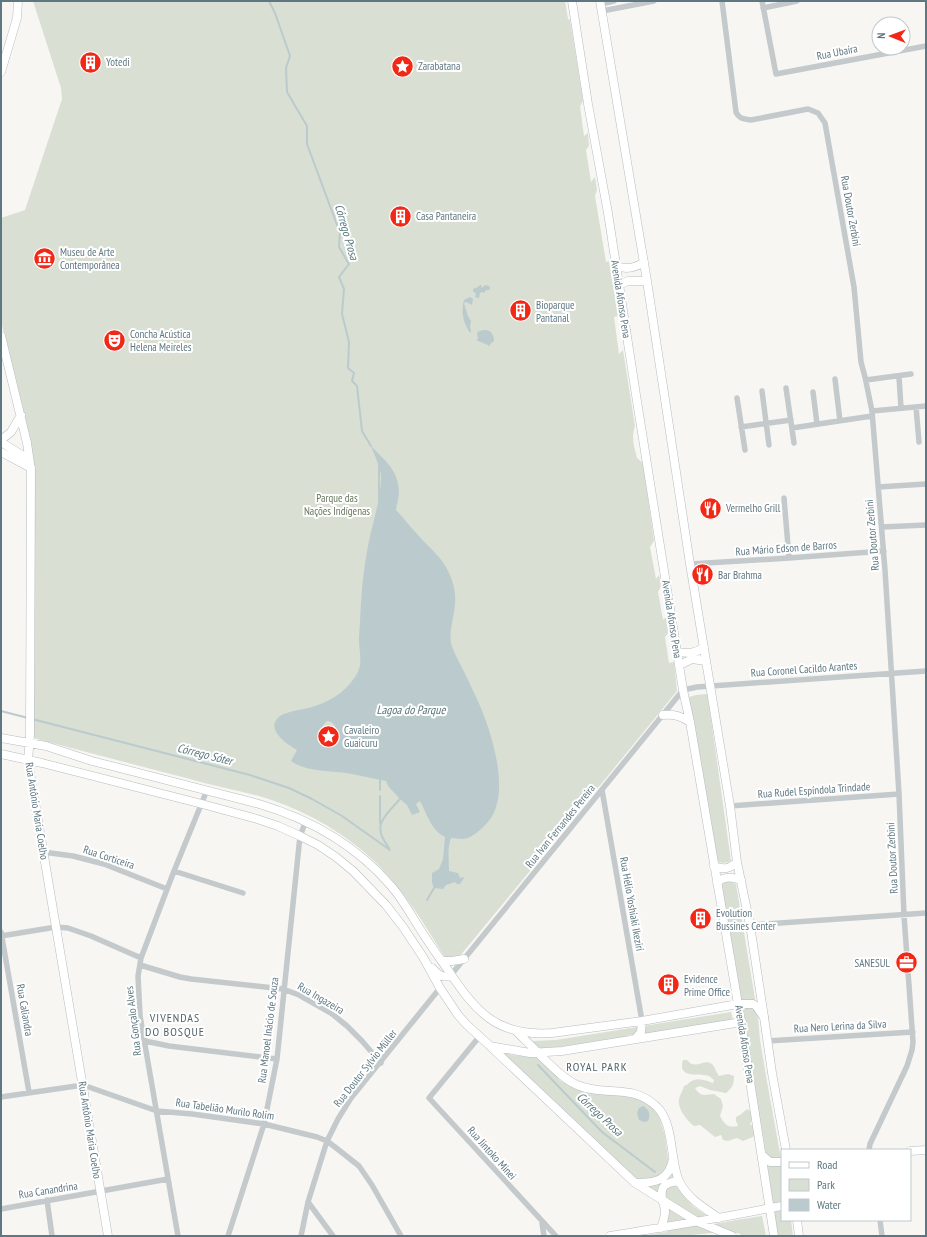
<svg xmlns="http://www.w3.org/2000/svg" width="927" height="1237" font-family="'PT Sans Narrow',sans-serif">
	<rect width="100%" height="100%" fill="#f7f6f3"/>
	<path fill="#d9dfd3" d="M33 1H565L568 19 570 20 583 101 580 106 584 136 588 133 589 146 586 150 591 182 595 177 597 190 595 196 606 262 609 261 619 316 614 317 619 354 623 350 635 426C631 438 634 446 637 458L643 463 654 541 650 547 656 579 659 575 661 586 658 592 663 620 667 616 669 632 665 637 669 663 674 662 677 691 602 783 578 810 539 860 459 957 446 958 444 956C420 917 399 882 363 851 333 826 297 807 259 796 235 790 210 785 186 778 136 765 86 752 37 739L33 737 35 489 26 427 1 321V218L25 210 62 99 61 88Z
		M707 694 708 698 731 861 724 863 717 862 689 697 696 695Z
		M726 881 732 882 736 884 758 1017 760 1040 766 1076 782 1164V1220H791L793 1236H778L763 1135 738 1004 720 886Z
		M731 1012 733 1020 540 1050 532 1041 556 1040Z
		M500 1051 512 1055 539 1058 561 1081 579 1090 594 1092 623 1094 646 1102 658 1113 661 1122 665 1136 668 1158 677 1187 693 1206 706 1215 699 1218 667 1200 633 1178Z
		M683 1060H687C696 1071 703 1058 712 1064 715 1067 716 1072 719 1076L728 1074 734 1076C734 1085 732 1088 726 1093L710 1090 700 1086 695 1088C701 1097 704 1095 714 1094L721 1099 723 1106 720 1116C725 1125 728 1128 738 1126L736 1121V1117L740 1115 747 1109 752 1112 753 1117 750 1124 754 1127 755 1136 743 1141 737 1138 728 1141 723 1140 721 1135 715 1137 700 1125 694 1126C687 1121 677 1108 679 1099 680 1095 683 1090 684 1086 688 1085 689 1082 692 1081 698 1077 707 1081 713 1083L714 1080C714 1080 709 1076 709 1076 698 1073 677 1079 683 1060Z
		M669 1208 702 1226 737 1220 762 1216 766 1236H743L738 1233H712L681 1236H641L667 1232 666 1222Z"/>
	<path fill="#bbcbcd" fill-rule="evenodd" d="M480 285H481L482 288 485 285 489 286 490 288 489 290H486L484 293 482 292 480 293 479 298 475 297 476 294 473 291V289L478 287Z
		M470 297 473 299 472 305 466 302 464 303 468 316 471 321 470 327 471 331 470 333C463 322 461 313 464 300Z
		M484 330C491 329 494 335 494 341L490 344V346L476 340 478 339 477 333 479 331Z
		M371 446C384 460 398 469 399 491 399 497 397 503 396 510 404 518 410 527 418 535 430 549 442 556 450 575 454 584 456 594 455 604 454 617 449 631 451 643 453 650 456 656 459 662 465 673 470 684 475 695 490 725 513 794 488 822 481 829 473 838 463 839 459 839 455 838 451 838 447 848 449 861 449 871L458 873 460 878 463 877 464 878 460 884H457L455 882 446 885 443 889 434 888 432 883V873L439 869 443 859 445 837C431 830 427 814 420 801L416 804 420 812 412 815 407 805 400 799 388 786 386 781C374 779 363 776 352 774 332 770 308 773 291 761L297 750C288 745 267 731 277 719 282 712 300 710 308 708 327 703 344 694 355 677 364 663 359 655 359 639 359 633 360 627 360 621 361 596 363 571 368 546 372 523 381 501 381 477 381 468 374 454 371 446ZM327 721C339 722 338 738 335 746 320 754 314 732 327 721Z
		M643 1106C649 1109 651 1115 648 1121L644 1122 639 1120 637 1113 639 1108Z"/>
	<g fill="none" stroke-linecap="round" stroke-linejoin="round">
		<path stroke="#bbcbcd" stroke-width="2" d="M269 1 275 13 290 56 286 68 287 92 307 126V144L340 233 339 247 349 264 339 277 344 289 342 314 349 342 348 368 354 373 352 381 357 386 362 431 371 446
			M379 466V501
			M1 711 28 718
			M32 719 250 775 289 788 312 799 342 816 390 850
			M380 766V790
			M380 796V823
			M389 848C371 825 384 817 400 799
			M427 900 434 888
			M538 1065 602 1132 655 1172"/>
		<defs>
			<path id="secondary" d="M600 1 647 281 690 564 730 806 737 862 750 925 764 1017
				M1 72 17 18 18 1
				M616 266C627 270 635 268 644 262
				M619 285 628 281H647
				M1 336 27 443 31 470 30 735 28 761 108 1236
				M1 440 11 432 21 415
				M1 442 20 454 29 458
				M1 452 31 468
				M677 652C688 653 695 654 704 647
				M680 665 692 659 706 661
				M663 715C674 714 681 716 690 722
				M1 738 46 746 92 761 259 804C310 819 357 846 392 887 404 901 412 917 422 932 430 945 439 957 448 970 476 1012 497 1037 552 1033L642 1021 738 1004 690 722 683 690 636 395 608 213 588 104 572 1
				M1 754 42 763 202 804 257 819 278 826 300 836 318 845 336 857 353 871 386 905 403 927 423 957 440 988 458 1015 467 1025 490 1046 530 1053 562 1051 742 1022
				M714 866C724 870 729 869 737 862
				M717 882C725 876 731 877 741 880
				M442 961H452L464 959
				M432 968C438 974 442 979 451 975
				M516 1031C525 1040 534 1048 542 1057 553 1067 563 1079 577 1085 605 1097 633 1083 657 1107 674 1123 670 1161 679 1181 687 1198 704 1208 719 1218
				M635 1039 641 1032 642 1021
				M490 1046 635 1183 696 1221 732 1236
				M910 1151 926 1150
				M636 1183C655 1183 669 1181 673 1159
				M661 1228C663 1222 665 1217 665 1211 665 1207 663 1203 662 1199 660 1184 667 1183 679 1181
				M610 1236C663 1227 717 1219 770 1208"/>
			<path id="primary" d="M762 1155 770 1162H782
				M770 1208 782 1206
				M797 1220 799 1236
				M774 1236 738 1004H753L756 1006 764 1017 772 1073 786 1150"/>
		</defs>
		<use href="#secondary" stroke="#b6bdc0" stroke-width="9"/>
		<use href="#primary" stroke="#b4bbbe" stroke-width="9"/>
		<path stroke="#c4c9cc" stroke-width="5.5" d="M722 1 736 112C739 119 744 119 751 120L808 109 818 113 825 123 854 287 861 362 865 377 872 411 885 570 899 794 904 915 913 1042 912 1050 907 1066 870 1144 869 1150
			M762 1 776 74 926 46
			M601 4 614 1
			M763 8 797 1
			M602 11 654 1
			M899 377 901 408
			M835 379 840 421
			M866 380 911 374
			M786 388 794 443
			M762 391 769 445
			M813 392 817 424
			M737 398 745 450
			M916 407 919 442
			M872 411 926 406
			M741 427 791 420
			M792 428 872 416
			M878 487 926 484
			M784 498 789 558
			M882 527 926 525
			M690 564 789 558 884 551
			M602 790 642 1021
			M730 806 899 794
			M43 852 73 856 104 864 167 889
			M174 871 243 893
			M750 925 926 913
			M1 932 29 1092
			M1 936 56 927 68 928 91 936 141 958
			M140 965 180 977 191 979 283 989 299 995 331 1013 347 1026 362 1041 381 1063
			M451 975 683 690 697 687 926 671
			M479 1037 429 1098 556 1236
			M145 1041 169 1046 277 1059
			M767 1041 913 1032
			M1 1097 83 1085 157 1111 192 1114 264 1124 317 1137 327 1141 335 1147 359 1166 372 1185 401 1236
			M47 1200 52 1236
			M308 1202 333 1236
			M1 1209 168 1179
			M880 1220 882 1236
			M542 1223 544 1236
			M178 1236 140 1016 138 976 141 958 174 871 207 790
			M228 1236 264 1124 277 1059 300 836 306 821
			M301 1236 308 1202 327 1141 338 1119 351 1098 440 988"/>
		<use href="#secondary" stroke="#fff" stroke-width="8"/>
		<use href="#primary" stroke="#fff" stroke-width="8"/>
	</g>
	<defs>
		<symbol id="building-disc" viewBox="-11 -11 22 22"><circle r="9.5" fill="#f32716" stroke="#fff"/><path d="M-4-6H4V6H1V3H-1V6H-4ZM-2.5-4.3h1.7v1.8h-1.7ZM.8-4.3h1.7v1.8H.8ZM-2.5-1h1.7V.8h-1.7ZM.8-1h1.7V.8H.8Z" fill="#fff"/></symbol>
		<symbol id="sight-disc" viewBox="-11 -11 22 22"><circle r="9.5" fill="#f32716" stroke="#fff"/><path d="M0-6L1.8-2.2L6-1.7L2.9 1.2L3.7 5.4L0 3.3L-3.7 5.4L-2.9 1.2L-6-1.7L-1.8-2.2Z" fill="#fff"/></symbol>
		<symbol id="museum-disc" viewBox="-11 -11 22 22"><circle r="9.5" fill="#f32716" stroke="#fff"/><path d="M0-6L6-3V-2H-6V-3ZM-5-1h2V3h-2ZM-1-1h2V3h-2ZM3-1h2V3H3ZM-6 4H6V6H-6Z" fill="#fff"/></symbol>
		<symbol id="theatre-disc" viewBox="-11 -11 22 22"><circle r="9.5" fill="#f32716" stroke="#fff"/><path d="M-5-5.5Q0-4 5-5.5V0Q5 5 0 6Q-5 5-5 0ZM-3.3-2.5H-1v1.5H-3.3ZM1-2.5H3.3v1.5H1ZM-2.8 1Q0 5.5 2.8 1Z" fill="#fff"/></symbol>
		<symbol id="restaurant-disc" viewBox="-11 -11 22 22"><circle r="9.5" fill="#f32716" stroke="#fff"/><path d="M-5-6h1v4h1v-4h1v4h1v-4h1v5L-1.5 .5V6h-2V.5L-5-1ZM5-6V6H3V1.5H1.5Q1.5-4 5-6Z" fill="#fff"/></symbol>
		<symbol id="office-disc" viewBox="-11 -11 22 22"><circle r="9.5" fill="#f32716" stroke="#fff"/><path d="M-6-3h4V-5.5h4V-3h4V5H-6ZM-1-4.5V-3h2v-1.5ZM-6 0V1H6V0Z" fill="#fff"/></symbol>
	</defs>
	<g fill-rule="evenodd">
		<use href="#building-disc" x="78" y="50" width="25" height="25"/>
		<use href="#sight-disc" x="390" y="54" width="25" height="25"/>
		<use href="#building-disc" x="388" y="204" width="25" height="25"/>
		<use href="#museum-disc" x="32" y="246" width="25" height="25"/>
		<use href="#building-disc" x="508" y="298" width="25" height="25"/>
		<use href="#theatre-disc" x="102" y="328" width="25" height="25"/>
		<use href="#restaurant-disc" x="698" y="496" width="25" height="25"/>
		<use href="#restaurant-disc" x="690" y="562" width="25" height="25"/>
		<use href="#sight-disc" x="316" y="724" width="25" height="25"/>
		<use href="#building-disc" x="688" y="906" width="25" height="25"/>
		<use href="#office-disc" x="894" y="950" width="25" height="25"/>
		<use href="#building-disc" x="656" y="972" width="25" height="25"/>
	</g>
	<g text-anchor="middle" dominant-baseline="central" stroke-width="4" stroke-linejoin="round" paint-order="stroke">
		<g font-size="11" fill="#5f7781" stroke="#fff">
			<text transform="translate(837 52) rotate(-11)">Rua Ubaíra</text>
			<text transform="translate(851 211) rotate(80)">Rua Doutor Zerbini</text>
			<text transform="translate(621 299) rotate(81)">Avenida Afonso Pena</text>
			<text transform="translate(872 535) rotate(-95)">Rua Doutor Zerbini</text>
			<text transform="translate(786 548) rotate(-4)">Rua Mário Edson de Barros</text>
			<text transform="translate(672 619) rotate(81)">Avenida Afonso Pena</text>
			<text transform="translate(804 669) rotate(-4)">Rua Coronel Cacildo Arantes</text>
			<text transform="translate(814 790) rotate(-4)">Rua Rudel Espíndola Trindade</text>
			<text transform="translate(37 811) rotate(81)">Rua Antônio Maria Coelho</text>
			<text transform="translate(560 826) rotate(-51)">Rua Ivan Fernandes Pereira</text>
			<text transform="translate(109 857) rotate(18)">Rua Corticeira</text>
			<text transform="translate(892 858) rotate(-93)">Rua Doutor Zerbini</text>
			<text transform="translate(632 904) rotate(80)">Rua Hélio Yoshiaki Ikeziri</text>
			<text transform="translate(321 998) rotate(30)">Rua Ingazeira</text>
			<text transform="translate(25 1010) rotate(80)">Rua Caliandra</text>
			<text transform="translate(133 1021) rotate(-97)">Rua Gonçalo Alves</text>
			<text transform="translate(840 1026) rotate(-3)">Rua Nero Lerina da Silva</text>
			<text transform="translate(268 1030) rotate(-83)">Rua Manoel Inácio de Souza</text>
			<text transform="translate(745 1044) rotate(81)">Avenida Afonso Pena</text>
			<text transform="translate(365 1068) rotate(-52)">Rua Doutor Sylvio Müller</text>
			<text transform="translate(225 1109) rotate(8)">Rua Tabelião Murilo Rolim</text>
			<text transform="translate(90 1130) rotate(81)">Rua Antônio Maria Coelho</text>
			<text transform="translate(492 1153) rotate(48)">Rua Jintoko Minei</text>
			<text transform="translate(48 1190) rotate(-9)">Rua Canandrina</text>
		</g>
		<g font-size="11" fill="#5f7781" stroke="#fff" text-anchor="start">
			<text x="106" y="62">Yotedi</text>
			<text x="418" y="66">Zarabatana</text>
			<text x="416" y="216">Casa Pantaneira</text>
			<text x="60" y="252">Museu de Arte<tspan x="60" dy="13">Contemporânea</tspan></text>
			<text x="536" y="305">Bioparque<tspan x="536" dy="13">Pantanal</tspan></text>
			<text x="130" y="334">Concha Acústica<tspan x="130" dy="13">Helena Meireles</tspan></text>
			<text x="726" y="508">Vermelho Grill</text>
			<text x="718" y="575">Bar Brahma</text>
			<text x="344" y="730">Cavaleiro<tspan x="344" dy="13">Guaicuru</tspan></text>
			<text x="716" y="913">Evolution<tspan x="716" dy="13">Bussines Center</tspan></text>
			<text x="890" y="963" text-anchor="end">SANESUL</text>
			<text x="684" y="979">Evidence<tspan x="684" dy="13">Prime Office</tspan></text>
		</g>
		<g font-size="11" fill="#67785e" stroke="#fff">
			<text x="337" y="498">Parque das<tspan x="337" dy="13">Nações Indígenas</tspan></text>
		</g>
		<g font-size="12" font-style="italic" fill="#59787c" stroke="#fff">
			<text transform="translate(347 232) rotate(74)">Córrego Prosa</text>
			<text x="411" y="709">Lagoa do Parque</text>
			<text transform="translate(205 754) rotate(14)">Córrego Sóter</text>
			<text transform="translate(600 1114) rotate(43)">Córrego Prosa</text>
		</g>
		<g font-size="12" letter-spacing="1" fill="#51646b" stroke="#fff">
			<text x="175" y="1017">VIVENDAS<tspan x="175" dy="14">DO BOSQUE</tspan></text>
			<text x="597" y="1066">ROYAL PARK</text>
		</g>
	</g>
	<rect width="927" height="1237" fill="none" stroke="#5f7781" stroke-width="4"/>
	<rect x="781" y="1149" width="130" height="72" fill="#ffffff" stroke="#bfc9cd"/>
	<rect x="789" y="1162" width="20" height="6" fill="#ffffff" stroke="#bfc9cd"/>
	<text x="817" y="1169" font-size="12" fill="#5f7781">Road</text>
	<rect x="789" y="1179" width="20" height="12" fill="#d9dfd3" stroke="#bfc9cd"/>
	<text x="817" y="1189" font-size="12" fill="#5f7781">Park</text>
	<rect x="789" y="1199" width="20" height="12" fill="#bbcbcd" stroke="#bfc9cd"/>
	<text x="817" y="1209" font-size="12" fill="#5f7781">Water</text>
	<g transform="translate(891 36) rotate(271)"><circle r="19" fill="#ffffff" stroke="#bfc9cd"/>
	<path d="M0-3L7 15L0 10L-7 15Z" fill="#f32716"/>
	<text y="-6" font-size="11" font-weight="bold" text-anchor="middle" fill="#5f7781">N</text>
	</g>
</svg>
